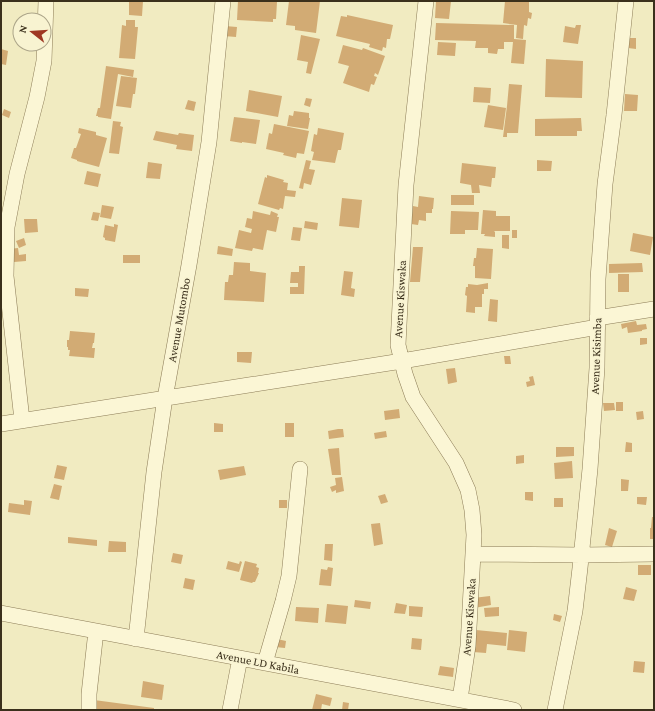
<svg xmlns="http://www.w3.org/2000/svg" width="655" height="711" font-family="'Crimson Pro',serif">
	<rect width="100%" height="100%" fill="#f1ebc1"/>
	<path fill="#d2ab74" d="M129 1H143L142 16 129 15Z
		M238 1H274L277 2 276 19H273V22L237 20Z
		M289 1H320L316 33 295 30V26L286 25Z
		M436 1H451L449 19 435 18Z
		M505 1H521L529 2V12L532 13 531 19 528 18 527 26 524 25 523 39 516 38 517 25 503 23Z
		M347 15 393 25 390 39H387L386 48 383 47 382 51 369 47 370 44 336 36 341 16 347 17Z
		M126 20H135V27H138L135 59 119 58 122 25 126 26Z
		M436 23 514 25V39L526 40 524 64 511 63 513 42H504V49H498L497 54 488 53V48H475L476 41 435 40Z
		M576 25H581L578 44 563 42 565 26 575 28Z
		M225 26 237 27 236 37 224 36Z
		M301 35 320 39 311 74 306 73 308 62 297 60Z
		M628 38H636V49L628 48Z
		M438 42 456 43 455 56 437 55Z
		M343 45 362 50 363 48 385 56 378 75 375 73 374 76 377 77 374 85 371 84 369 92 343 83 349 66 338 63Z
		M1 49 8 51 6 65 1 64Z
		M546 59 583 61 582 98 545 97Z
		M106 66 134 70 133 77 118 74 111 119 98 117V116H96L98 108H100Z
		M121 76 137 78 135 94H133L131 108 116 106Z
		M509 84 522 85 518 133H507V137H503L507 106Z
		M474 87 491 88 490 103 473 102Z
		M249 90 282 96 278 117 246 111Z
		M625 94 638 95 637 111H624Z
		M306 98 312 99 310 107 304 105Z
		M188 100 196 102 194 111 185 109Z
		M488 105 506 108 503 130 484 127Z
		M4 109 11 112 9 118 2 115Z
		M294 111 309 113V118H310L308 129 287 126 289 115 293 116Z
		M234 117 260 120 256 144 242 142V143L230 141Z
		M581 118 582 131H577V136H535V119Z
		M113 121 121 122 120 126 123 127 119 154 109 153Z
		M274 124 309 131 304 154 297 153 296 158 283 155 284 153 266 149 269 133 272 134Z
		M79 128 96 132V135L107 138 99 167 77 161V160L71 158 74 148H76L81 134 78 133Z
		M318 128 344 133 341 150H338L335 163 312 160 314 152 311 151 314 134 317 135Z
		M156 131 178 135 179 133 194 135 192 151 176 149 177 145 153 140Z
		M306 160 311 161 309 169 315 170 311 185 304 183 303 189 299 188Z
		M537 160 552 161 551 171H537Z
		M148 162 162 164 160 179 146 178Z
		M462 163 496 167 495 178H492L491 187 479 185 480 193H472L471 185 460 183Z
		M87 171 101 174 98 187 84 184Z
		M267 175 284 180 283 182 288 183 287 190 296 191 295 197 285 196 283 209 280 208 279 210 258 204 265 177 267 178Z
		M451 195H474V205H451Z
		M419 196 434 198 433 209H432V213H426V221L419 220 418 225 411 224 413 206 418 207Z
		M342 198 362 200 359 228 339 226Z
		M102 205 114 207 111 219 100 217Z
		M483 210 496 211V216H510V231H495L494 232H495V237L484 236 485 234H481Z
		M253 211 270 215 271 211 278 214 277 217H279L276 232 267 230 263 250 253 248 252 251 235 248 239 230 251 233 252 229 245 227 247 218 252 219Z
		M451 211 479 212 478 230H465V234H450Z
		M93 212 100 213 98 221 91 220Z
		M24 219H37L38 232 25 233Z
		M305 221 318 223 317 230 304 228Z
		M114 224 118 225 115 242 105 240V238L103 237 105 225 114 227Z
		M293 227 302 228 300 241 291 240Z
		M512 230H517V238H512Z
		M633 233 653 237 650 255 630 251Z
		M502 235H509V249L502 248Z
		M24 238 26 245 19 248 16 241Z
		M218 246 233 249 232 256 217 254Z
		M413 247H423L420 282H410Z
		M18 248 19 255 26 254V261L14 262V264H10L9 249Z
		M477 248 493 249 491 279 475 278V266H473L474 258H476Z
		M123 255H140V263H123Z
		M234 262 250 263V271L266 273 264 302 224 300 225 282H228L229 275H233Z
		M642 263 643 272 609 273V264Z
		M299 266H305L304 294H290V287H298V283H290L291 272H299Z
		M344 271 353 272 351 288 355 289 354 297 341 295Z
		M618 274H629V292H618Z
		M488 283V289H484V294H482V307H475V313L466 312 467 296 465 295 466 287H468V284L477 285Z
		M75 288 89 289 88 297 75 296Z
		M490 299 498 300 497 322 488 321Z
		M636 321 637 325 646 324 647 329 642 330V331L628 333 627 327 622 329 621 324Z
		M70 331 95 333 94 343H93L92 348H95L94 358 69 356 70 350H68V347H67V340H69Z
		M640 338H647V344L640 345Z
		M237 352H252L251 363 237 362Z
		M504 356H510L511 364H505Z
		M455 368 457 382 448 384 446 369Z
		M533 376 535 385 527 387 526 382 530 381 529 377Z
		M616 402H623V411H616Z
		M603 403H614L615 410 604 411Z
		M399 409 400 418 385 420 384 411Z
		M643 411 644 419 637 420 636 412Z
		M214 423 223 424V432H214Z
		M285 423H294V437H285Z
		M338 429H343L344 437 329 439 328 431Z
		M386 431 387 437 375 439 374 433Z
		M626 442 632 443V452H625Z
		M556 447H574V456L556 457Z
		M339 448 341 475H332L328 449Z
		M524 455V463L516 464V456Z
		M572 461 573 478 555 479 554 463Z
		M57 465 67 467 64 480 54 478Z
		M244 466 246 475 220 480 218 470Z
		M342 477 344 491 336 493V490L332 492 330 487 336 485 335 478Z
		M621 479 629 480 628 491H621Z
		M54 484 62 486 59 500 50 498Z
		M525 492H533V501L525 500Z
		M385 494 388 502 381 504 378 496Z
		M637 497H647L646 505 637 504Z
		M554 498H563V507H554Z
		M24 500 32 501 30 515 8 512 9 503 24 505Z
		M279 500H287V508H279Z
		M652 517H654V539H650V528H651Z
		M380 523 383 544 374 546 371 524Z
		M609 528 617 531 612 547 605 545Z
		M68 537 97 540V546L68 543Z
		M109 541 126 542V552H108Z
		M325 544H333L332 561 324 560Z
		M173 553 183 555 181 564 171 562Z
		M228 561 239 564 240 561 242 562 239 572 226 569Z
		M245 561 257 564 256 567 259 568 258 573H259L255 582H253L252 583 240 580Z
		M638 565H651V575H638Z
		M328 567 333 568 331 586 319 585 321 569 327 570Z
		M185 578 195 580 193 590 183 588Z
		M626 587 637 590 634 601 623 599Z
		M490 596 491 605 474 608 473 598Z
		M355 600 371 602 370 609 354 607Z
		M396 603 407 605 405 614 394 613Z
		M327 604 348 606 346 624 325 622Z
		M409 606 423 607 422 617 409 616Z
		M296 607 319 608 318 623 295 621Z
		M499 607V616L485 617 484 608Z
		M554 614 562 616 560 622 553 620Z
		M476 630 507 633 506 646 487 644 486 653 473 652Z
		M509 630 527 632 525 652 507 650Z
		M412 638 422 639 421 650 411 649Z
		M277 639 286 641 285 648 275 647Z
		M634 661 645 662 644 673 633 672Z
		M440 666 454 668 453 677 438 675Z
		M143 681 164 685 162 700 141 697Z
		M316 694 332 698 330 706 322 704 321 710H312Z
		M94 700 154 708V710H93Z
		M343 702 349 703 348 710H342Z"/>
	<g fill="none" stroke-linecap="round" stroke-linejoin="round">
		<defs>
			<path id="street" d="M426 1 406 185 398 345 405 374 413 397 456 463 468 490 472 510 474 535 468 646 460 699
				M597 318 654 309
				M22 420 6 276 7 227 17 174 37 97 44 61 46 1
				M1 424 402 361 598 327
				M473 554 582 555 654 554
				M1 613 514 710
				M136 639 154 472 165 398 189 265 209 142 223 1
				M265 663 283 601 289 576 300 469
				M89 710V694L96 631
				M230 710 240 658
				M555 710 575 611 580 568 590 469 597 368 598 279 605 184 614 115 626 1"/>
		</defs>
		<use href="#street" stroke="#8c7c57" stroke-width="16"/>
		<use href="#street" stroke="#fbf6d5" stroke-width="15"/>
	</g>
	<g text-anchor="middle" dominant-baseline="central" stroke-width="3" stroke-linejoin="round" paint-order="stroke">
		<g font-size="12" fill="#3b301c" stroke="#f8f3d1">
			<text transform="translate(400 299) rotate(-87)">Avenue Kiswaka</text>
			<text transform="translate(179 320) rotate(-80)">Avenue Mutombo</text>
			<text transform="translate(596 356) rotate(-88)">Avenue Kisimba</text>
			<text transform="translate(469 617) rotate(-86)">Avenue Kiswaka</text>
			<text transform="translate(258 662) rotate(11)">Avenue LD Kabila</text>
		</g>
	</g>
	<rect width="655" height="711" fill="none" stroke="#3b301c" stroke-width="4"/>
	<g transform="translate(32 32) rotate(287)"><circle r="19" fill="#f8f3d1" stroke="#aca589"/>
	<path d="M0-3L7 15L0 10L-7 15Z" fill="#9f3722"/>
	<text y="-6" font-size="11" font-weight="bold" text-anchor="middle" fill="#3b301c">N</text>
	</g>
</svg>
